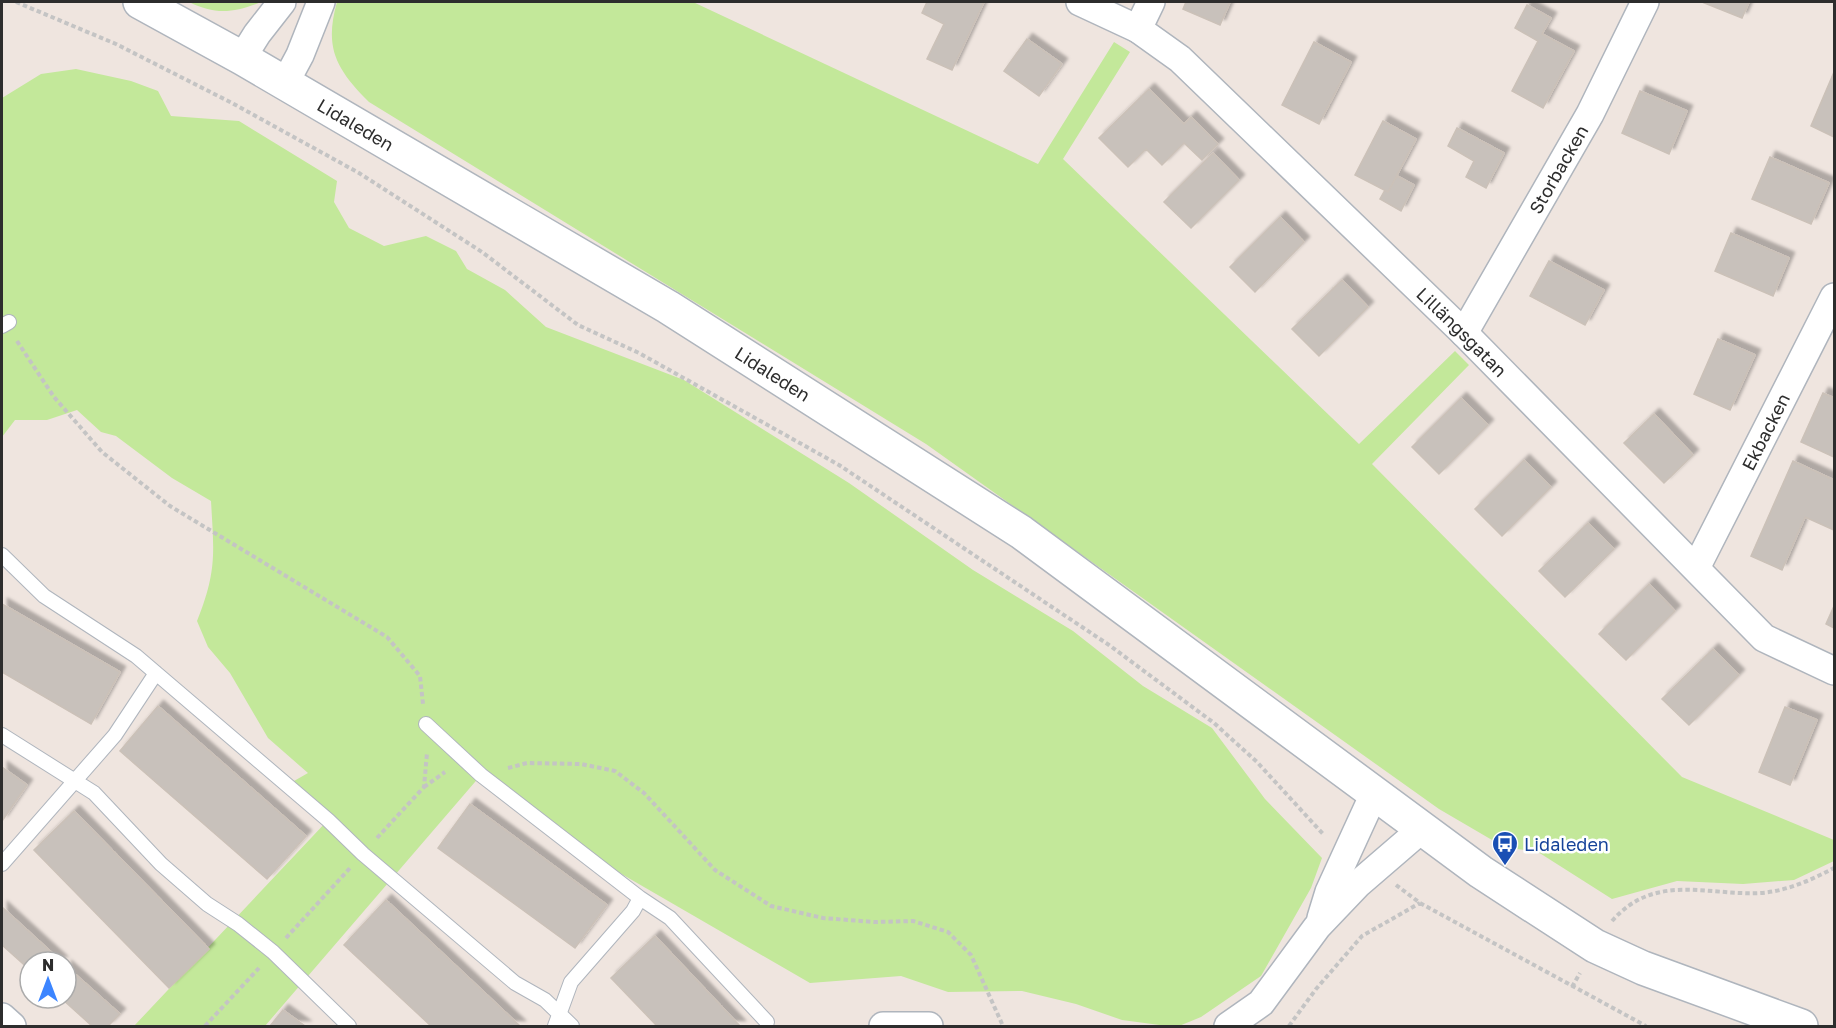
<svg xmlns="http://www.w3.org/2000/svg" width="1836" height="1028" font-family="'Golos Text',sans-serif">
	<defs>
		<filter id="shadow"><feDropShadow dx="5.5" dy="-5.5" stdDeviation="1.5" flood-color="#0004"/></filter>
	</defs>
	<rect width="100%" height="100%" fill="#efe5df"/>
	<path fill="#c3e89a" d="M189 2H261C234 13 215 15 189 2Z
		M337 2H693L1038 164 1114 42 1130 52 1063 159 1359 444 1455 351 1469 365 1372 464 1682 777 1834 840V861L1794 880 1743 884 1677 881 1612 899 1538 852 1504 847 1439 809 926 444 369 102C336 69 324 48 337 2Z
		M76 69 131 81 158 91 171 116 239 121 337 181 334 202 349 228 384 246 426 236 456 251 467 269 505 290 546 327 684 380 849 483 973 570 1073 631 1143 686 1212 728 1265 799 1322 858 1311 888 1261 976 1201 1017 1179 1026H1167L1122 1020 1076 1004 1022 991 948 992 901 976 810 983 606 865 481 775 265 1026H134L328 820 287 785 308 773 268 738 230 673 208 647 197 621C217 571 214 553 211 501L172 478 116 436 101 432 77 410 47 420H15L2 437V98L41 74Z"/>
	<path fill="#c8c1bb" stroke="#cbc1b8" stroke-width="1.5" filter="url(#shadow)" d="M927 2H984L952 70 927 59 944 24 922 13Z
		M1186 2H1230L1220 25 1183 9Z
		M1702 2H1749L1742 18Z
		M1527 5 1551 18 1542 34 1574 51 1543 108 1512 91 1538 41 1515 28Z
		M1027 39 1062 64 1039 96 1004 71Z
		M1314 42 1351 62 1319 124 1282 105Z
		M1834 72V137L1811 126Z
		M1149 89 1184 124 1191 117 1218 144 1202 160 1184 143 1162 165 1146 149 1128 167 1099 138Z
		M1640 91 1687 111 1669 154 1622 133Z
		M1383 121 1416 139 1388 192 1355 175Z
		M1457 128 1504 153 1486 188 1466 177 1474 161 1448 146Z
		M1213 153 1239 180 1191 228 1164 202Z
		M1770 157 1829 183 1811 224 1752 199Z
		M1397 176 1414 185 1401 211 1380 199 1385 190 1388 192Z
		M1280 217 1304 242 1255 292 1230 267Z
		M1731 233 1789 258 1773 296 1715 271Z
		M1549 261 1604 290 1585 325 1530 296Z
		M1342 280 1368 307 1319 356 1292 329Z
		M1718 339 1755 355 1730 410 1694 394Z
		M1823 393 1834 398V457L1801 442Z
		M1461 398 1488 425 1439 474 1412 447Z
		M1654 414 1693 455 1664 483 1624 443Z
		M1524 460 1551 487 1502 536 1475 509Z
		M1793 461 1834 480V530L1805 517 1782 570 1751 556Z
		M1588 523 1614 549 1565 597 1539 571Z
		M1649 584 1675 611 1626 660 1599 634Z
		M2 604 120 672 91 724 2 672Z
		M1834 606V628L1826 624Z
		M1713 649 1739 675 1689 725 1662 699Z
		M158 706 306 836 267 879 120 751Z
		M1785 707 1817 720 1790 785 1759 772Z
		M2 767 27 785 2 821Z
		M470 804 607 905 575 948 438 848Z
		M74 811 209 949 169 988 34 850Z
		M386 900 520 1026H431L344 945Z
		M2 907 62 962H30V970L2 945Z
		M655 936 740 1026H657L611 978Z
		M66 966 120 1014 108 1026H92L61 998H66Z
		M283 1010 305 1026H270Z"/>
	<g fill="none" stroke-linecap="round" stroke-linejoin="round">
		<defs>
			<path id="service" d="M2 326 9 322
				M2 555 44 596 136 656 328 820 363 854 515 983 545 1000 572 1026
				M426 724 481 775 640 898 633 911 571 982 555 1026
				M2 735 94 793 161 864 207 904 238 924 273 952 349 1026
				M2 864 115 735 156 673
				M640 898 670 918 767 1022"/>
			<g id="minor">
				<path id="s1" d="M1080 2 1138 29 1180 59 1464 333 1764 638 1834 671"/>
				<path d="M1138 29 1151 2"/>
				<path d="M242 58 257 34 282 2"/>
				<path d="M285 83 300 55 321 2"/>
				<path id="s2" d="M1464 333 1590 114 1645 2"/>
				<path id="s3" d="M1696 568 1834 297"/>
				<path d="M1321 918 1329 892 1374 794"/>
				<path d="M2 1017 12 1026"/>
				<path d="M883 1026H929"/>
				<path d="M1228 1026 1261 1003 1317 927 1358 884 1423 828"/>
			</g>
			<g id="tertiary">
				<path id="s4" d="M140 2 242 58 668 307 1021 532 1481 872 1595 946 1643 968 1801 1026"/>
			</g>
		</defs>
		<use href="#service" stroke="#afb5bd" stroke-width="16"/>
		<use href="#minor" stroke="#afb5bd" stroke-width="30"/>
		<use href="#tertiary" stroke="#afb5bd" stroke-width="36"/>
		<path stroke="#c4c4c4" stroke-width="4" stroke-dasharray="4.5 3" stroke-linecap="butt" d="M16 2 116 44 232 103 359 173 482 252 578 325 639 353 839 465 1109 645 1214 723 1257 762 1324 835
			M17 341 54 397 102 452 170 506 387 637 420 676 423 704
			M508 768 527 763 581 764 615 771 644 793 715 870 771 906 823 918 874 922 913 921 948 932 971 955 1003 1026
			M424 787 445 772
			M377 838 424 787 427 753
			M1396 885 1420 903 1646 1026
			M1612 921C1655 872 1708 896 1761 893 1787 891 1811 880 1834 868
			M286 938 350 868
			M1572 987 1580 973
			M205 1026 259 968
			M1289 1026 1316 989 1362 936 1420 903"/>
		<use href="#service" stroke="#fff" stroke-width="14"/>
		<use href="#minor" stroke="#fff" stroke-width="27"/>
		<use href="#tertiary" stroke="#fff" stroke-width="33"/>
	</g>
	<defs>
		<symbol id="bus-pin" viewBox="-11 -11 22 30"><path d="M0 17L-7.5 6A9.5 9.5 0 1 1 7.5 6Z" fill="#1a4fb4" stroke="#fff"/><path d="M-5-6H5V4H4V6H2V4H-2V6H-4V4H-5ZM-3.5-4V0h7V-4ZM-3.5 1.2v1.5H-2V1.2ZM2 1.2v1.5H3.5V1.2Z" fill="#fff"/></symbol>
	</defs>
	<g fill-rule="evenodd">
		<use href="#bus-pin" x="1490" y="829" width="30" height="40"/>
	</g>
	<g text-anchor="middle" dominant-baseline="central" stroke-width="5" stroke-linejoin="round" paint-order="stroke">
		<g font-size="18" fill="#2d2d2d" stroke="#fff">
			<text stroke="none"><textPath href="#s4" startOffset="248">Lidaleden</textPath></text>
			<text stroke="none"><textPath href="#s2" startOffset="189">Storbacken</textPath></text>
			<text stroke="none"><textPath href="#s1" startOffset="508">Lillängsgatan</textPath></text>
			<text stroke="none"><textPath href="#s4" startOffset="734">Lidaleden</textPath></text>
			<text stroke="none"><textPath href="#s3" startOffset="153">Ekbacken</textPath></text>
		</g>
		<g font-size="18" fill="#164399" stroke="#fff" text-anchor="start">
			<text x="1524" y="844">Lidaleden</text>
		</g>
	</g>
	<rect width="1836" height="1028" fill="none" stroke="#2d2d2d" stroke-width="6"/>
	<g transform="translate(48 980)"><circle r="28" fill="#ffffff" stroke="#ababab" stroke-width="1.5"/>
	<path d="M0-4.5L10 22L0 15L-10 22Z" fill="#3c85ff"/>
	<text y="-9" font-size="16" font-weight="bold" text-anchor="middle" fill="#2d2d2d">N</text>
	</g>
</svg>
